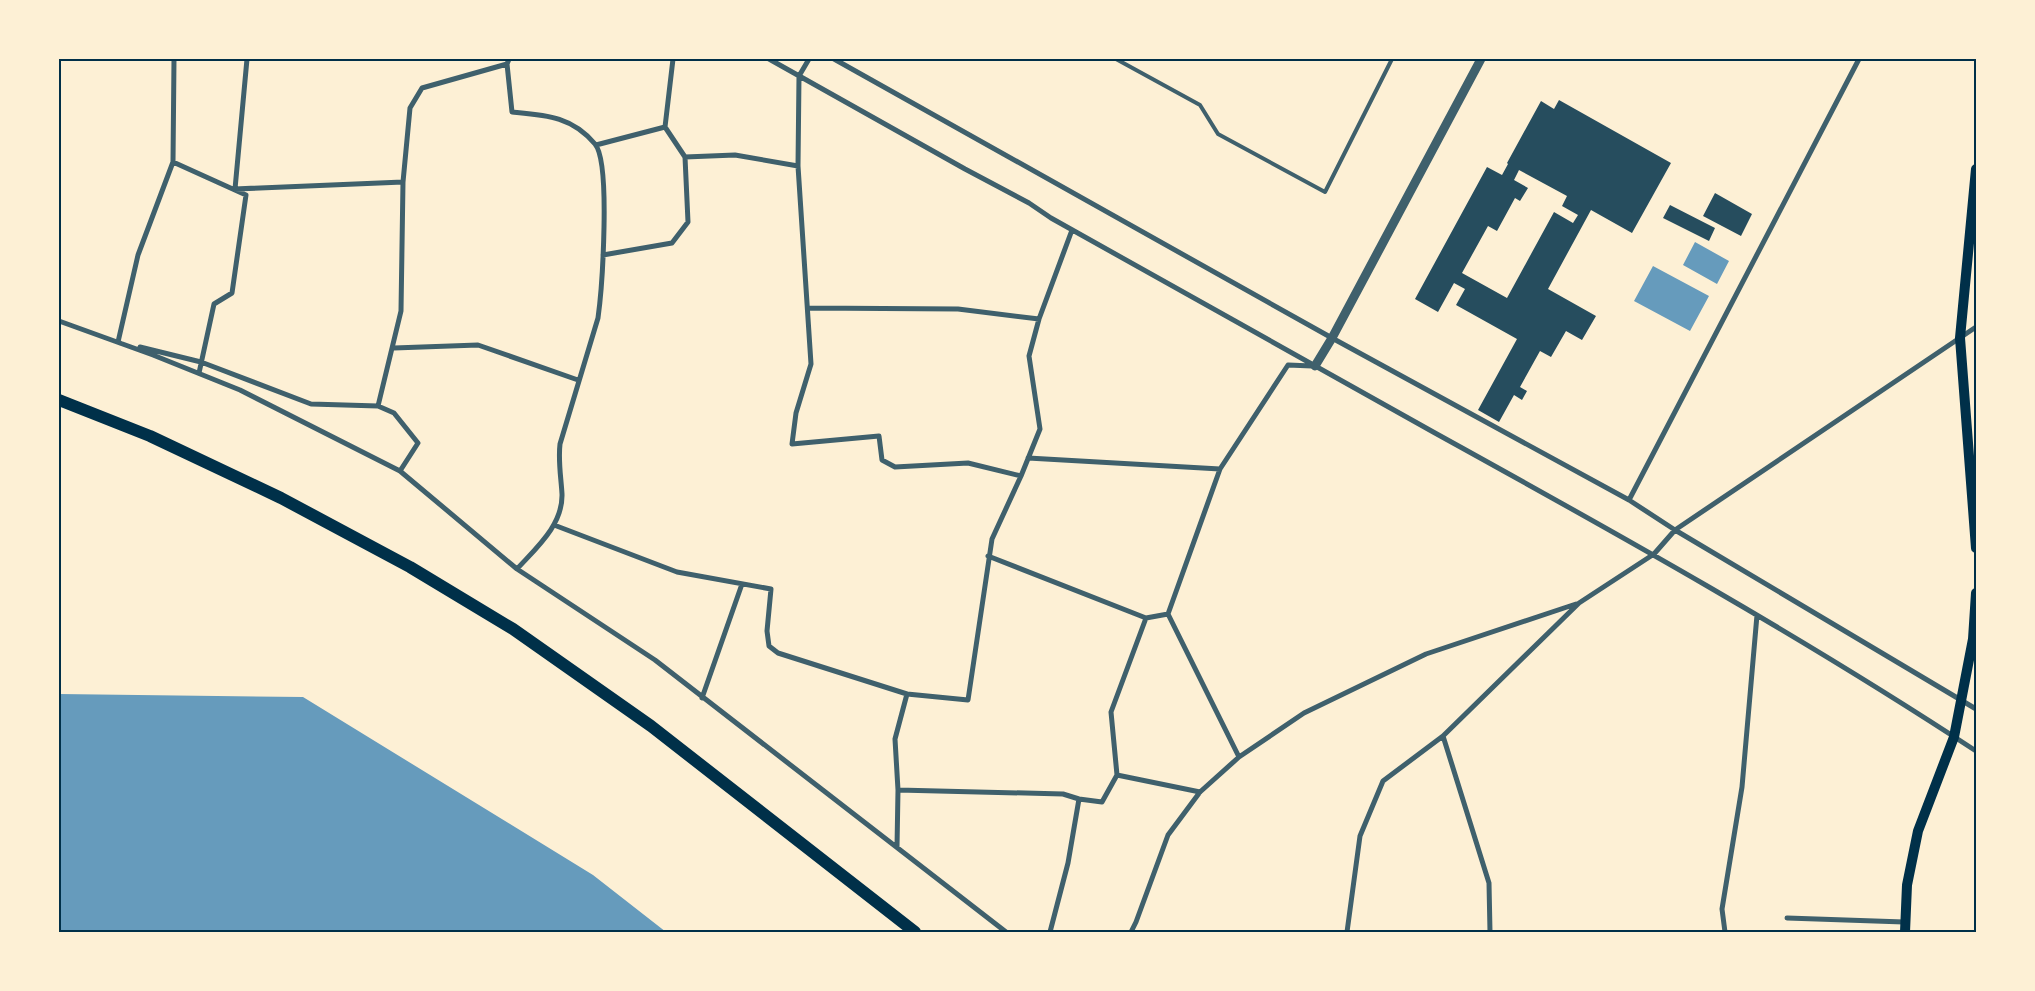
<svg xmlns="http://www.w3.org/2000/svg" width="2035" height="991" font-family="'Sofia Sans Condensed',sans-serif">
	<rect width="100%" height="100%" fill="#fdf0d5"/>
	<path fill="#669bbc" d="M1695 242 1729 261 1717 284 1683 265Z
		M1653 266 1709 296 1690 331 1634 301Z
		M59 694 303 697 593 875 666 932H59Z"/>
	<path fill="#264d5e" fill-rule="evenodd" d="M1559 100 1671 163 1632 233 1591 210 1548 289 1596 316 1582 340 1566 331 1551 357 1540 351 1520 387 1527 391 1522 400 1514 395 1499 422 1478 410 1517 339 1456 305 1465 289 1454 283 1438 312 1415 299 1487 167 1502 175 1508 164 1507 163 1541 101 1554 109ZM1519 170 1567 196 1562 206 1578 215 1573 223 1554 212 1507 298 1462 273 1488 226 1497 231 1515 198 1520 201 1528 188 1514 180Z
		M1715 193 1752 214 1741 236 1703 216Z
		M1670 205 1715 228 1709 241 1663 218Z"/>
	<g fill="none" stroke-linecap="round" stroke-linejoin="round">
		<path stroke="#3f606c" stroke-width="4" d="M1116 59 1200 105 1218 134 1325 192 1392 59"/>
		<path stroke="#3f606c" stroke-width="5" d="M247 59 235 189 403 182
			M509 59 507 64 512 112C545 115 572 116 595 144 611 163 602 289 598 318L560 444C558 461 561 477 562 494 563 525 536 548 517 569
			M673 59 665 127 685 157 735 155 798 166
			M769 59 965 169 1029 203 1051 218C1180 289 1307 362 1435 433 1618 534 1801 636 1976 751
			M809 59 799 76 798 166 811 364 796 413 792 444 879 436 882 460 895 467 968 463 1021 476
			M834 59 1332 338 1629 500 1675 530 1976 709
			M596 145 665 127
			M173 162 246 195 232 293 214 304 199 373
			M603 255 672 243 688 222 685 157
			M808 308 958 309 1039 319
			M59 321 153 355 240 390 400 471 517 569 655 660 1006 932
			M120 343 118 342 138 255 173 162 174 59
			M140 347 201 362 311 404 378 406 394 413 418 443 400 471
			M394 348 478 345 578 380
			M378 406 401 311 403 182 410 108 422 88 507 64
			M1028 458 1220 469
			M1629 500 1859 59
			M554 525 677 572 771 589 767 631 769 646 778 653 907 694
			M988 556 1146 618
			M1168 614 1239 757
			M702 698 742 584
			M1117 775 1200 792
			M898 790 895 739 907 694 968 700 992 539 1021 476 1040 429 1029 356 1039 319 1072 230
			M897 847 898 790 1063 794 1079 799 1102 802 1117 775 1111 712 1146 618 1168 614 1220 469 1288 365 1312 366
			M1787 918 1904 922
			M1050 932 1068 863 1079 799
			M1131 932 1136 922 1168 835 1200 792 1239 757 1304 713 1426 654 1576 604
			M1347 932 1360 836 1383 781 1443 736
			M1490 932 1489 883 1443 736 1579 603 1654 554 1675 530 1976 327
			M1725 932 1722 909 1742 787 1757 615"/>
		<path stroke="#3f606c" stroke-width="9" d="M1315 366 1332 338 1481 59"/>
		<path stroke="#003049" stroke-width="10" d="M1976 169 1960 338 1976 548
			M1905 932 1907 885 1918 831 1954 737 1973 639 1976 593"/>
		<path stroke="#003049" stroke-width="12" d="M59 400 150 436 281 498 410 567 513 629 651 726 915 932"/>
	</g>
	<rect width="2035" height="991" fill="none" stroke="#fdf0d5" stroke-width="120"/>
	<rect x="60" y="60" width="1915" height="871" fill="none" stroke="#003049" stroke-width="2"/>
</svg>
